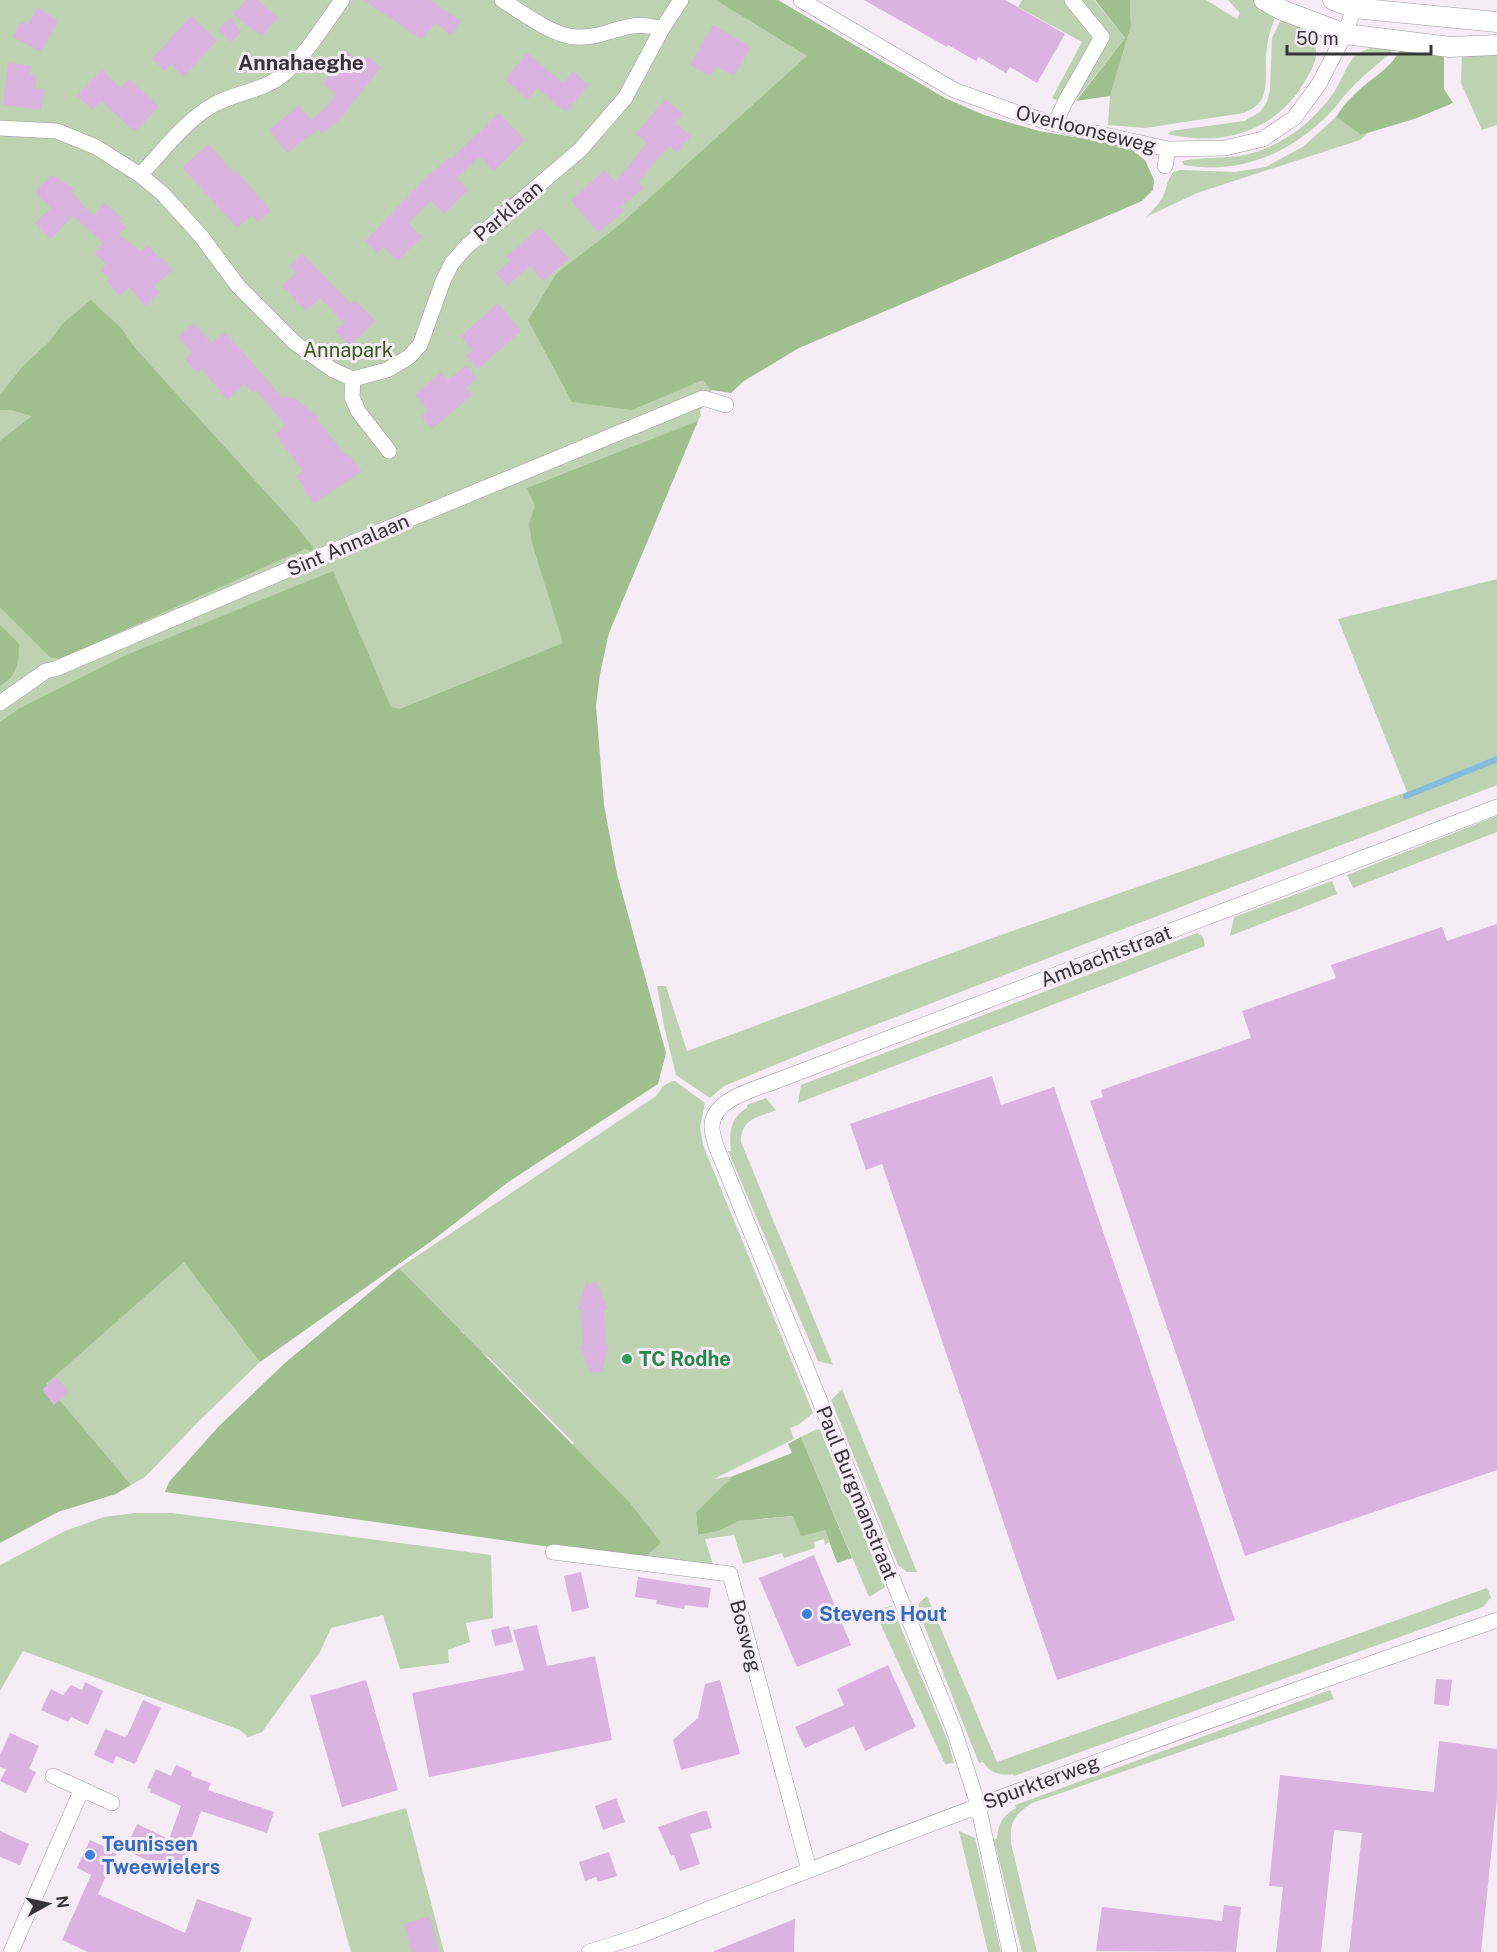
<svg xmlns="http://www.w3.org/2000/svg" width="1497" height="1952" font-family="'Public Sans',sans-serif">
	<rect width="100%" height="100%" fill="#f5ecf6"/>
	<path fill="#bdd2b1" d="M0 0H769L960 108 829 330 714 386 700 411 701 415 698 421 693 424 257 1358 260 1362 199 1421 145 1477 131 1485 125 1478 0 1531Z
		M1022 0H1065L1091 32 1092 39 1059 101 1052 98 1082 42 1018 7Z
		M1079 0H1094L1125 38 1075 101 1109 38Z
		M1130 0H1206L1237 19 1240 13 1228 0H1258L1278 11C1271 26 1267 40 1266 56 1265 69 1268 86 1262 99 1258 106 1250 110 1244 113L1145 128 1108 125 1110 96 1131 26Z
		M1283 16 1309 30C1320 53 1318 59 1305 81 1276 132 1222 147 1168 134L1171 131 1244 121 1260 112 1267 102 1270 90 1272 38Z
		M1383 45H1394L1391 53C1376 65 1360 78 1347 93 1341 99 1336 107 1329 114 1290 153 1241 175 1184 165L1182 161C1203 157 1224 159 1245 155 1265 151 1287 139 1303 126 1314 117 1328 102 1336 89 1352 61 1348 52 1383 45Z
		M1497 49V125L1482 130 1461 83 1462 51Z
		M1336 117 1361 135 1368 133 1360 140 1197 193 1146 217C1152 211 1159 205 1163 196 1167 188 1167 180 1173 172L1180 170 1235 172 1266 167 1304 146Z
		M1497 579V785L831 1042 724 1086 710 1098 676 1075 664 1026 657 986H666L687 1051 987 940 1407 792 1338 619Z
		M1497 816V832L1353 888 1347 875Z
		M1332 881 1337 894 1230 936 1234 917Z
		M1197 933 1203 937 1205 946 798 1103 801 1085Z
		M672 1081H675L705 1103 700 1127 703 1145 813 1413 798 1425 790 1428 794 1439 714 1479 733 1476 696 1512 698 1535 719 1531 739 1521 794 1516 825 1530 829 1542 825 1545 824 1539 814 1542 815 1548 784 1558 782 1553 743 1564 734 1535 705 1539 713 1565 646 1556 573 1445 574 1443 489 1358 462 1337 464 1333 461 1331 458 1334 430 1300 399 1268 656 1096 663 1086Z
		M766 1098 776 1110C757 1118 741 1118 741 1142L833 1365 818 1361 728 1151H731C729 1132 730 1118 747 1108V1105Z
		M842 1389 917 1572H907L898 1565 831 1400Z
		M817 1429 820 1430 885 1587 869 1597 801 1437Z
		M135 1513H172L491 1555 493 1618 466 1623 470 1642 448 1650 449 1663 400 1669 383 1615 331 1628 320 1652 262 1732 248 1737 240 1730 23 1651 0 1691V1565L65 1531 104 1517Z
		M1487 1588 1491 1597 1483 1607 1014 1776 1013 1774C1000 1776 990 1773 983 1762L979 1763 918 1610 919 1603 927 1596 997 1762Z
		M892 1606 949 1744 954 1763 945 1764 874 1610Z
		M1330 1690 1334 1699 1032 1803C1014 1816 1010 1820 1011 1843L1037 1952H1022L994 1840 997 1838C999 1823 1002 1816 1016 1808L1015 1805Z
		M406 1808 444 1952H351L318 1833Z
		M959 1831 975 1838 1001 1952H988Z"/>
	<path fill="#a0bf8e" d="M716 0H778L945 98 984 115 1039 131 1127 146 1145 160 1154 180 1153 190 1142 201 799 348 744 381 731 393 711 390 703 380 632 410 572 402 528 320 556 274 623 222 807 56Z
		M1095 0H1130L1131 26 1110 96 1076 101 1125 38Z
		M1402 47 1444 50V89L1453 103 1417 118 1361 135 1336 117C1341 110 1345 103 1351 98 1369 78 1388 73 1402 47Z
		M91 300 122 329 135 348 291 520 318 553 305 549 113 635 63 660 50 657 0 607V441L32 416 11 410H0V395L22 367 50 341 63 323Z
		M698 421 609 633 600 674 596 706 604 805 617 874 666 1053 658 1084 507 1183 433 1240 260 1362 184 1262 46 1384 131 1485 116 1494 58 1512 0 1543V722L20 708 126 655 333 571 391 707 400 709 563 643 532 543 529 524 535 506 527 488Z
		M0 625 19 644C19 662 17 677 0 686Z
		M399 1268 630 1503 661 1543 646 1556 628 1558 165 1492 169 1482 219 1426 285 1363Z
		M801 1437 852 1558 837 1563 825 1530 801 1536 793 1516 739 1521 719 1531 698 1535 696 1512 733 1476 792 1453 788 1444Z"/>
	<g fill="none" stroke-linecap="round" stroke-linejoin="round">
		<path stroke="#85bcde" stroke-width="6" d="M1406 796 1497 759"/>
	</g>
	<path fill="#dab3e0" d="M246 0H258L278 18 261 36 233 14Z
		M364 0H430L461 21 451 36 436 23 421 39Z
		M864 0H1005L1065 34 1037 83 1010 67 1006 73 979 57 976 61 948 45 947 47Z
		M38 7 58 21 41 52 13 37 21 21 28 25Z
		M191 16 217 40 184 77 171 64 165 71 152 59Z
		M230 17 241 32 231 42 218 30Z
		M713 25 751 47 734 76 716 66 710 76 690 65Z
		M347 51 361 63 367 56 381 67 339 120 322 134 318 129 287 153 269 130 299 105 311 120 325 108 336 94 323 84Z
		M527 53 563 83 573 71 589 85 566 112 537 88 528 99 505 80Z
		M8 63 33 66 29 75 37 76 35 88 44 89 41 110 3 105Z
		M101 69 121 88 129 79 159 106 135 132 101 101 93 110 77 96 97 75H99Z
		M665 99 683 114 675 123 691 136 677 153 669 146 638 182 643 188 621 207 624 211 598 233 571 200 605 170 615 182 647 143 636 134Z
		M499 113 525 140 494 171 480 157 457 178 468 190 444 214 431 201 408 223 422 237 397 261 384 247 377 253 365 241 421 183 449 157 451 159Z
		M209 144 234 173 237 171 271 211 258 222 252 215 237 228 182 167Z
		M52 175 75 189 72 192 93 216 104 203 122 218 119 221 126 227 119 235 141 251 148 245 160 259 162 257 173 270 154 286 160 293 145 306 129 287 120 296 107 281 110 278 100 271 107 264 94 254 103 243 73 216 51 239 35 223 51 208 35 192Z
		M540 227 569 259 543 281 530 266 507 286 496 273 510 261 506 257Z
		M303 254 351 304 355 300 376 321 350 346 335 331 344 323 320 298 306 311 282 286 296 273 290 266Z
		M498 303 521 331 478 369 466 356 472 350 461 336Z
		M194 323 212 343 225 332 283 398 285 396 289 398 291 396 319 417 317 419 338 446 346 455 348 454 362 471 314 503 303 489 305 488 296 476 303 470 280 442 281 441 275 434 285 425 256 390 253 393 245 384 227 400 202 369 197 373 185 359 192 353 178 337Z
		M466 365 477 378 466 388 472 395 432 429 421 416 428 410 415 395 441 372 448 380Z
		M1497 924V1470L1245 1556 1090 1101 1103 1097 1101 1090 1251 1038 1242 1011 1336 978 1331 965 1442 927 1447 941Z
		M992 1076 1001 1105 1054 1087 1235 1620 1057 1680 882 1164 866 1170 850 1124Z
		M596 1281 608 1309H604L606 1345H609L601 1374 595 1371 591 1374 580 1346H583L581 1310H578L586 1282 590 1285Z
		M56 1377 69 1392 54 1405 42 1390Z
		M814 1555 851 1645 797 1667 759 1578Z
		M581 1572 589 1608 572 1612 564 1576Z
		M638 1577 711 1588 708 1608 685 1605 684 1609 656 1604 657 1600 635 1597Z
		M537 1625 547 1666 595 1656 612 1740 429 1777 412 1693 524 1670 513 1630Z
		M509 1626 513 1642 495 1646 491 1630Z
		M888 1665 916 1727 865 1751 854 1726 805 1748 795 1727 844 1705 837 1689Z
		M1436 1679 1452 1680 1449 1706 1434 1704Z
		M366 1680 398 1790 342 1807 310 1696Z
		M720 1680 740 1754 681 1770 673 1740 698 1718 705 1684Z
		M85 1682 103 1691 88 1725 71 1717 68 1722 41 1710 51 1689 63 1695 71 1685 82 1690Z
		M143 1700 161 1708 135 1764 116 1756 113 1764 94 1755 105 1729 125 1737 126 1735 127 1736Z
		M10 1733 39 1746 29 1769 36 1772 26 1793 0 1781 6 1769 0 1767V1755Z
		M1439 1741 1497 1749V1797L1481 1952H1349L1362 1833 1334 1830 1321 1952H1276L1283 1887 1269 1886 1280 1775 1434 1792Z
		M176 1765 192 1772 191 1776 211 1783 208 1790 274 1812 267 1833 201 1811 188 1849 177 1874 125 1850 137 1824 169 1839 181 1806 150 1792 151 1789 147 1788 156 1769 171 1776Z
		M616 1798 625 1822 603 1830 595 1806Z
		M703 1811H707L712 1828 690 1834 700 1864 680 1871 674 1855 671 1856 658 1827Z
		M0 1831 29 1844 20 1865 0 1857Z
		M90 1840 117 1852 98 1894 185 1933 197 1899 252 1918 240 1952H88L62 1940 91 1875 77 1868Z
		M609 1852 617 1876 598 1882 596 1877 585 1881 579 1862Z
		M1224 1905 1241 1907 1236 1952 1096 1951 1102 1907 1222 1921Z
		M430 1916 439 1952H412L404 1924Z
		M795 1919 794 1952H714V1951Z"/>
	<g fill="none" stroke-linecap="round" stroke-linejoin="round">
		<defs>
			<path id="minor" d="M502 0C521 12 553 36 576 37 609 39 625 17 662 29
				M801 0 954 90 1015 112 1055 124 1168 149 1225 148 1263 139 1294 118 1319 84 1345 34 1354 8
				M1055 124 1065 102 1102 37 1072 0
				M0 128 57 131 96 147 140 175 162 193 201 236 238 286 295 343 333 370 353 379 387 370 409 357 420 345 443 281 452 263 466 247 580 150 625 98 662 29 681 0
				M1165 166 1168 149
				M140 175C161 153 186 120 213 105 236 92 265 91 285 73 305 56 326 22 342 0
				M353 379 352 397 358 411 389 451
				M0 703 46 671 55 669 318 557 703 398 726 405
				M553 1552 730 1574 809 1870
				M53 1776 112 1803
				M11 1952 82 1789
				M589 1952 639 1936C923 1825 1208 1718 1497 1620
				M1010 1952 978 1805 954 1730 716 1146C715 1141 712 1134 712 1128 710 1100 755 1089 776 1081L1497 807"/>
			<path id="tertiary" d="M1264 0 1282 10 1345 34 1450 47 1497 45
				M1333 0 1354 8 1497 22"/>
		</defs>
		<use href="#minor" stroke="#a199a2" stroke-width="16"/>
		<use href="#tertiary" stroke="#a199a2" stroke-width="21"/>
		<use href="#minor" stroke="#fff" stroke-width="15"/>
		<use href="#tertiary" stroke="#fff" stroke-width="20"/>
	</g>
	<circle fill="#2e9e5b" stroke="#f5ecf6" stroke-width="2" cx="627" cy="1359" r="6"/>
	<g fill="#3f7fe0" stroke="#f5ecf6" stroke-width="2">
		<circle cx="807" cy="1614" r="6"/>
		<circle cx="90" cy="1855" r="6"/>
	</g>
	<g text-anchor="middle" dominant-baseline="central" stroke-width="6" stroke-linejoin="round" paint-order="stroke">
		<g font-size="20" fill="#373438" stroke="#f5ecf6">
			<text transform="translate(1086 129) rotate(14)">Overloonseweg</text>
			<text transform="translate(508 211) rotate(-40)">Parklaan</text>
			<text transform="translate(348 545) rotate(-23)">Sint Annalaan</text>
			<text transform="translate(1106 956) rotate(-21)">Ambachtstraat</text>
			<text transform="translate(857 1493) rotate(68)">Paul Burgmanstraat</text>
			<text transform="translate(746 1636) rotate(75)">Bosweg</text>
			<text transform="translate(1041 1782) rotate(-20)">Spurkterweg</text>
		</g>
		<g font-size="20" fill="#365c18" stroke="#f5ecf6">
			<text x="348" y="350">Annapark</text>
		</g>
		<g font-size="20" font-weight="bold" fill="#27864d" stroke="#f5ecf6" text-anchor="start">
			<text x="639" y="1359">TC Rodhe</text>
		</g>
		<g font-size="20" font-weight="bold" fill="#366cbe" stroke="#f5ecf6" text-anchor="start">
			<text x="819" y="1614">Stevens Hout</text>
			<text x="102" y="1844">Teunissen<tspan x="102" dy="23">Tweewielers</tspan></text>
		</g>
		<g font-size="21" font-weight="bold" fill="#373438" stroke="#f5ecf6">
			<text x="301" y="62">Annahaeghe</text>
		</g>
	</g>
	<g transform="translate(48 1904) rotate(82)" stroke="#f5ecf6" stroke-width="4.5" paint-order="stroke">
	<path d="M0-4.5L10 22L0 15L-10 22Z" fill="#373438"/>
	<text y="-9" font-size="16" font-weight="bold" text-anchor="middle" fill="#373438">N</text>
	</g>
	<path d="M1287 45v9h144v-9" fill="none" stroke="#373438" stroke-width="3"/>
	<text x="1296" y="45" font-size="18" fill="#373438" stroke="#f5ecf6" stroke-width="4.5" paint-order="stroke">50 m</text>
</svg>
